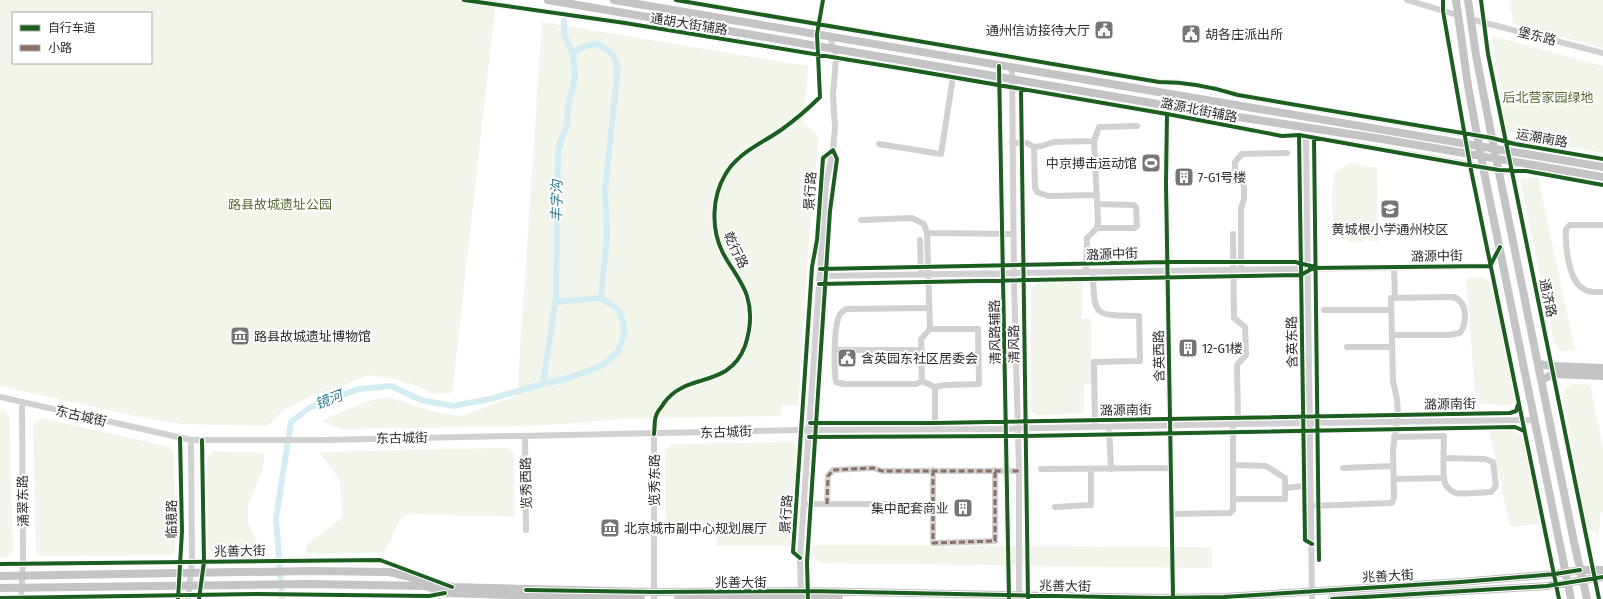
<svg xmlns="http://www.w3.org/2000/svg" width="1603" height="599" font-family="'Fira Sans Condensed','Noto Sans SC',sans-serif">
	<rect width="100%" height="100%" fill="#fff"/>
	<path fill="#f1f5ea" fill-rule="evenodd" d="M0 0H496L452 393 434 394 418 386 395 379 369 375 342 386 311 396 283 410 268 426 182 424 135 416 0 386ZM13 13H151V63H13Z
		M1509 0H1603V48L1514 24Z
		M542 22 808 66 804 123 819 137 808 252 798 406 782 404 780 416 624 419 534 426 340 429 321 421 364 402 387 397 432 411 461 416 517 396Z
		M1492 36 1603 66V153L1530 139 1519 132H1509L1506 127Z
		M1355 163 1368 167H1377L1378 241H1370L1369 237C1364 242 1359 243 1352 242 1326 241 1332 192 1334 174L1348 164Z
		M1538 177 1575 350 1560 351 1554 343 1520 179Z
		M1483 277 1492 285 1515 401 1511 405 1476 404 1466 278Z
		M1037 282H1082V319H1091L1092 384 1084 385V413L1036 415 1031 411V289Z
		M1572 384 1590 385 1603 449V512L1600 513 1599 536 1588 528 1562 392Z
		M0 409 5 410 9 417 13 552 6 557H0Z
		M41 418 170 447 174 453 175 549 172 555 41 556 36 552 33 424Z
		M1489 431H1514L1523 436 1541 524 1510 527Z
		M791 442 797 448 790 546H716L717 532H666L665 451 672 444Z
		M507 448 514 453 515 517 409 514 400 520 385 552 317 554 306 552V546L342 517 340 480 319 452Z
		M213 451 265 453 262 471 248 506V522L258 544 259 552 215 554 208 549 207 458Z
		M812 545 1212 547V568L819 563 812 555Z"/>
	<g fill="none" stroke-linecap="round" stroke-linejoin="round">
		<path stroke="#d4ecf3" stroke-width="6" d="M555 302 601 298 607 236 605 189 618 68 613 55 599 44 585 46 573 53
			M543 384 556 298 558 150 567 124 568 107 575 78 573 53 565 37 564 21
			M282 599 276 518 291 422 309 408 359 389 391 386 421 400 453 406 490 399 543 384 569 378 603 365 618 352 625 331 620 311 601 298"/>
		<path stroke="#d1d1d1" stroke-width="6" d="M464 0 625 23 911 70 1167 114 1282 136 1299 135 1483 167
			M676 0 1159 82C1186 82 1213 87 1238 95L1477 136
			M1407 0 1457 15
			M1470 19 1603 53
			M999 66 1009 599
			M1012 68 1014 281 1019 471V599
			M1167 114 1166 183 1173 597
			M1306 137 1312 599
			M1012 143H1027L1034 147 1042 146 1054 142 1094 141
			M879 144 941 154 953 77
			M1034 147 1035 188 1037 192 1048 196 1095 195
			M861 220 912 218 924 224 927 233 930 329 921 339 922 381 935 387V430
			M1603 225H1570L1566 229C1565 244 1568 278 1582 288 1588 293 1596 292 1603 292
			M1097 228H1135L1137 226 1136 207 1134 205 1098 204
			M927 233 1013 234
			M1233 234 1234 318 1245 327 1246 355 1237 365 1238 424
			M920 240 921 274
			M1394 267 1395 298
			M1241 269V209L1244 199V186L1235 170V162L1242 154 1287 153
			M1086 272 1087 238 1097 228 1098 222 1094 141 1099 127 1137 126
			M1093 272C1094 318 1094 315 1139 316L1140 361 1094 362 1095 427
			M820 276 1490 266 1500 249
			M1324 310H1391
			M930 329H978L979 384 945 385 935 387
			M1347 347H1392
			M835 350H922
			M922 381 916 384H844L836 382C834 370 833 322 841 313 843 311 845 310 846 309L929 308
			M0 397 191 440H324L801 430 996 429 1238 424 1534 420
			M1109 427 1111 469
			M654 434V599
			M525 436 526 530
			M1394 437 1444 436C1444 447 1442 475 1445 483 1446 487 1452 492 1456 493 1466 495 1481 492 1491 492L1496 486 1493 462 1485 459 1444 458
			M1233 465 1266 466 1285 478V488L1304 486
			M1343 468 1393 466
			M1041 469 1171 468
			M933 470V543L995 541V470
			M1394 479 1444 478
			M1233 499H1285V488
			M804 504H932
			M827 504 828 476 833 470 873 468 882 471H1019
			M1311 506 1392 503 1394 498 1393 450 1398 414 1397 399 1393 381 1391 298 1453 297C1468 301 1467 323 1460 333L1449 335H1392
			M1055 507 1091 505V469
			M1172 514 1230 513 1233 510V424
			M801 595 800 558 826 184 833 150 835 127 833 95 836 58 830 36
			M21 599 23 564 22 402
			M188 599 192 562 191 440"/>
		<path stroke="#c4c4c4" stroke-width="8" d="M548 0 1199 111 1382 139 1603 177
			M614 0 1603 167
			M1456 0 1468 86 1483 167 1571 599
			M1468 0 1476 55 1492 138 1574 542 1587 599
			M1538 364 1552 366 1603 368
			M1542 380 1553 374 1603 376
			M0 576 310 571 389 572 452 587 654 592 808 591 1160 598 1224 597 1461 582 1555 574 1580 570H1603
			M0 588 310 584 426 586 445 593 641 599
			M678 599H839
			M1332 599 1547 586 1603 577"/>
		<path stroke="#8d6e63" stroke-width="3" stroke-dasharray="6 3" stroke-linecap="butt" d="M933 470V543L995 541V470
			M827 504 828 476 833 470 873 468 882 471H1019"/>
		<defs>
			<path id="cycleway" d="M464 0 625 23 911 70 1167 114 1282 136 1299 135 1462 164 1499 170 1526 171 1603 185
				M676 0 1159 82C1186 82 1213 87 1238 95L1492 138 1515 144 1603 159
				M1443 0V11L1470 165 1559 599
				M1481 0 1488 54 1599 599
				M999 66 1009 599
				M1021 89 1028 599
				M1167 114 1166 183 1173 597
				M1299 135 1305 540 1312 544
				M1314 138 1319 560
				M1310 268 1490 266 1500 247
				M820 269 1167 262H1295L1315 267
				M819 284 1301 275 1315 267
				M810 423H935L1510 413 1516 411 1518 405
				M654 434C655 428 654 421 656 416 657 411 662 407 664 403 687 371 728 390 745 346 750 331 752 312 747 296 742 280 729 266 722 251 711 228 712 197 725 175 737 153 761 144 781 130 795 120 808 109 820 97L817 34 823 0
				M809 437 1025 436 1515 427 1524 431
				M800 558 793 552 812 267 817 240 823 158 833 150 837 159 830 211 807 562 808 599
				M0 564 380 560 452 587
				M526 590 654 592 808 591 1160 598 1224 597 1461 582 1555 574 1580 570
				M0 598 256 594 429 596 445 593
				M178 599 182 531 180 438
				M199 599 204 562 202 440
				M1332 599 1547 586 1603 577"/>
		</defs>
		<use href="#cycleway" stroke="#fff" stroke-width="6"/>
		<use href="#cycleway" stroke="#1b5e20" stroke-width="4"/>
	</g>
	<defs>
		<symbol id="civic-square" viewBox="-11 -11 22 22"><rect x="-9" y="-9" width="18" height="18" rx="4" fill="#767676" stroke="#fff"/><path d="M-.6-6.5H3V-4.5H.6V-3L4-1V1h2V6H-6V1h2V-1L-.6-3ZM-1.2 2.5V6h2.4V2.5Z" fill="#fff"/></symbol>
		<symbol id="stadium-square" viewBox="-11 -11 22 22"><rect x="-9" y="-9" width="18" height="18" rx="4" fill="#767676" stroke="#fff"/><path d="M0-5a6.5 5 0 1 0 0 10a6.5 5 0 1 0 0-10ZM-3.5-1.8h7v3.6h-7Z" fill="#fff"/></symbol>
		<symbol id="building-square" viewBox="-11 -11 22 22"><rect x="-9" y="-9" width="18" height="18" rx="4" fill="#767676" stroke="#fff"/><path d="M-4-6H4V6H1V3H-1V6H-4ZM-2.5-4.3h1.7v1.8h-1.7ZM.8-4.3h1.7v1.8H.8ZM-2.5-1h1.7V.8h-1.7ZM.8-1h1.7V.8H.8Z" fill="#fff"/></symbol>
		<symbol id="school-square" viewBox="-11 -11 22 22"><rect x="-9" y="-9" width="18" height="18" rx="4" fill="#767676" stroke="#fff"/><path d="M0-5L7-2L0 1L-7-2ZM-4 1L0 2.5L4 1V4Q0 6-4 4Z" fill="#fff"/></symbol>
		<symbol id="museum-square" viewBox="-11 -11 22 22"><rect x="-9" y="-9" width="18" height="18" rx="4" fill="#767676" stroke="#fff"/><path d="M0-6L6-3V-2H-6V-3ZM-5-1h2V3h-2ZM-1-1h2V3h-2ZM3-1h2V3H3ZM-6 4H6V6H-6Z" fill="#fff"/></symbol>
	</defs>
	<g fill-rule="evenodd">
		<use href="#civic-square" x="1093" y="19" width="22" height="22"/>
		<use href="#civic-square" x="1180" y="23" width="22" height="22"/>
		<use href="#stadium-square" x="1140" y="152" width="22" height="22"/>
		<use href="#building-square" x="1173" y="166" width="22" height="22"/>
		<use href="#school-square" x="1379" y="198" width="22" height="22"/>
		<use href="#museum-square" x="229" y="325" width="22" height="22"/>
		<use href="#building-square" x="1177" y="337" width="22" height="22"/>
		<use href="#civic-square" x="836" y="347" width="22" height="22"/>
		<use href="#building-square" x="952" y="497" width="22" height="22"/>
		<use href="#museum-square" x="599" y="517" width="22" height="22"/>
	</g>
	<g text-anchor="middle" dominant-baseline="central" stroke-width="4" stroke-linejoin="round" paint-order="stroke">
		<g font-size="13" fill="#2c2c2c" stroke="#fff">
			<text transform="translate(689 24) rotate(9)">通胡大街辅路</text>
			<text transform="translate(1537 36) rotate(14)">堡东路</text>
			<text transform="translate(1199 110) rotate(11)">潞源北街辅路</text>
			<text transform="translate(1542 138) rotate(10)">运潮南路</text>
			<text transform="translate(810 191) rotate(-86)">景行路</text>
			<text transform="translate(736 250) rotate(64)">乾行路</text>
			<text transform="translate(1112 254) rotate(-2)">潞源中街</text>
			<text transform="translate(1437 256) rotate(-1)">潞源中街</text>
			<text transform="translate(1548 298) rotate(78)">通济路</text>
			<text transform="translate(995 332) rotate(-91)">清风路辅路</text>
			<text transform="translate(1292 342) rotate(-91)">含英东路</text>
			<text transform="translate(1014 344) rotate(-91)">清风路</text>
			<text transform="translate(1159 356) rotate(-91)">含英西路</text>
			<text transform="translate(1450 404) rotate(-1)">潞源南街</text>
			<text transform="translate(1126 410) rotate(-1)">潞源南街</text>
			<text transform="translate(81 416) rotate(13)">东古城街</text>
			<text transform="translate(726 432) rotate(-2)">东古城街</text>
			<text transform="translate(402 438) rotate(-1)">东古城街</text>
			<text transform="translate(654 480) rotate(-90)">览秀东路</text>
			<text transform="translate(526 483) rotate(-91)">览秀西路</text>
			<text transform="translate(23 501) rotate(-91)">涌翠东路</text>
			<text transform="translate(786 514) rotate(-86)">景行路</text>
			<text transform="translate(171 519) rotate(-90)">临镜路</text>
			<text transform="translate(240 551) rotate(-1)">兆善大街</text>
			<text transform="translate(1388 576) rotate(-3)">兆善大街</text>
			<text x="741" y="582">兆善大街</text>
			<text transform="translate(1065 586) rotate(1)">兆善大街</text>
		</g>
		<g font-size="13" fill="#2c2c2c" stroke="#fff" text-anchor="start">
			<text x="1090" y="30" text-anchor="end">通州信访接待大厅</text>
			<text x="1205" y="34">胡各庄派出所</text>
			<text x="1137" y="163" text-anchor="end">中京搏击运动馆</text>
			<text x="1198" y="177">7-G1号楼</text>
			<text x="1390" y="229" text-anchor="middle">黄城根小学通州校区</text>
			<text x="254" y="336">路县故城遗址博物馆</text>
			<text x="1202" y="348">12-G1楼</text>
			<text x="861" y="358">含英园东社区居委会</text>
			<text x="949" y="508" text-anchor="end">集中配套商业</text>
			<text x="624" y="528">北京城市副中心规划展厅</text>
		</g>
		<g font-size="13" fill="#586b36" stroke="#fff">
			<text x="1548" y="97">后北营家园绿地</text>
			<text x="280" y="204">路县故城遗址公园</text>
		</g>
		<g font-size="14" font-style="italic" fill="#347f95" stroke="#fff">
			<text transform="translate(557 201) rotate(-89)">丰字沟</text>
			<text transform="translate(329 400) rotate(-21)">镜河</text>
		</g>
	</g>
	<rect x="12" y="12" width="140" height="52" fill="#ffffff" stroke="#ababab"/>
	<rect x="20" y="25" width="20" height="6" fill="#1b5e20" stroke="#ababab"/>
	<text x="48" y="32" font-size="12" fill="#2c2c2c">自行车道</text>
	<rect x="20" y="45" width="20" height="6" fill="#8d6e63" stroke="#ababab"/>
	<text x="48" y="52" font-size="12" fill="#2c2c2c">小路</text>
</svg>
